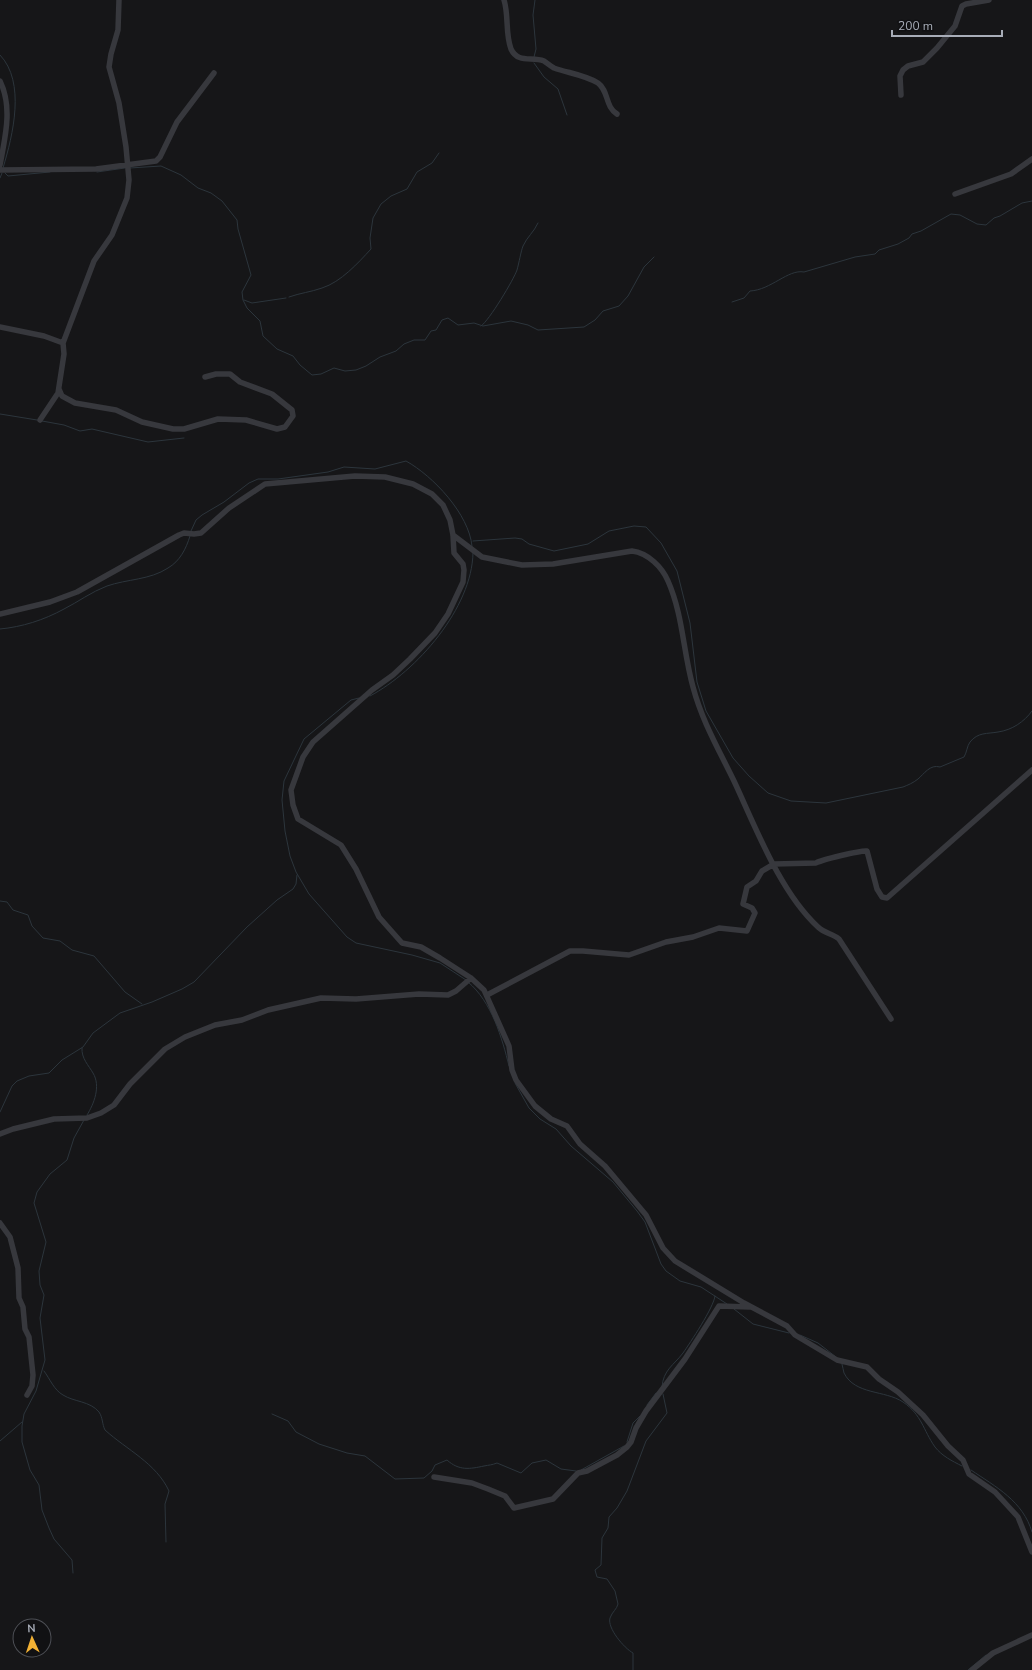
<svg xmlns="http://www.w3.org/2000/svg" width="1032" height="1670" font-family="'Nunito Sans',sans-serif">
	<rect width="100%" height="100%" fill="#161618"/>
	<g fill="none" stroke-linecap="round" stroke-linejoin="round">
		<path stroke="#2c353c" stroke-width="1" d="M0 55C26 82 13 135 3 168
			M534 57 536 49 533 15 535 0
			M534 63 544 77 558 89 567 115
			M130 168 161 166 181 175 198 188 211 193 222 201 237 220 238 229 251 275 242 292 243 300 247 308 260 321 263 336 277 349 293 356 300 365 312 375 321 374 334 368 345 371 356 370 366 366 380 357 396 351 404 344 414 340H425L431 331 436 330 442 320 448 318 458 325 474 323 483 326 511 321 528 325 538 330 584 327 595 320 603 311 619 306 628 296 644 267 654 257
			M97 172 125 168
			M5 173 8 176 50 172
			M0 178 2 173
			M289 297C300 293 311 292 322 288 341 282 358 263 371 249L370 238 373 218 381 204 391 196 407 189 417 172 432 163 439 153
			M244 300 252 303 286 298
			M732 302 744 298 750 291C771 290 788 269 804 272L855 257 875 254 879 250 898 244 909 238 912 234 921 231 951 214 960 215 977 224 986 225 994 218 1000 216 1022 203 1032 201
			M481 326C489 321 514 279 517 270 519 263 521 251 523 246 527 237 534 232 538 223
			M0 414 37 420
			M42 421 64 425 80 431 92 429 148 442 184 438
			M191 531 196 520 202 515 224 502 249 483 258 479H278L328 472 344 467 375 469 406 461C433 476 469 514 472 546
			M473 541 515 538 522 539 529 544 554 551 588 544 609 531 634 526 646 527 661 543 677 571 690 623 697 682 706 711 733 758 749 776 768 793 791 801 826 803 903 787C908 785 913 783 918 779 924 774 930 764 940 767L964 757C967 752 967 746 970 742 978 732 987 734 998 732 1012 730 1024 722 1032 711
			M0 629C22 627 44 620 64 609 78 602 91 592 107 586 127 579 150 580 168 568 180 561 186 549 190 536
			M370 696C417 671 472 608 473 553
			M359 698 351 700 304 739 284 781 282 800 285 831 290 856 296 872 309 894 347 937 356 943 412 955 440 963 466 980
			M0 901 7 902 13 910 28 915 32 926 43 938 60 941 72 950 94 956 125 992 142 1004
			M468 982C492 1002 502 1038 509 1066
			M82 1048C81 1058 89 1066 93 1073 101 1086 94 1104 87 1115
			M515 1083 529 1108 540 1119 556 1129 571 1146 613 1182 637 1211 645 1222 661 1264 666 1271 680 1281 701 1287 727 1304
			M0 1112 12 1086 17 1081 29 1076 49 1073 62 1060 83 1047 93 1033 120 1013 152 1002 182 989 194 982 247 927 277 900 293 889 296 884 297 875
			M734 1309 753 1324 789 1333
			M800 1335 818 1343 836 1357
			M842 1364C843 1367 843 1370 844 1373 855 1395 885 1390 903 1402 922 1415 923 1430 935 1447 942 1456 952 1461 962 1466
			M44 1371C50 1379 54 1390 63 1395 74 1402 90 1401 99 1412 103 1418 102 1424 105 1430 127 1450 156 1463 169 1491L165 1504 166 1542
			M662 1387C663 1370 674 1365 683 1353 690 1343 714 1307 715 1296
			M647 1405 656 1393
			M272 1414 288 1421 296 1432 319 1444 347 1453 365 1456 395 1479 424 1478 432 1471 435 1465 447 1460C459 1471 470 1469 484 1466 489 1465 492 1465 497 1463L521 1473 532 1463 546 1460 561 1469 576 1471
			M0 1441 22 1422
			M627 1442 633 1423 640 1416
			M581 1470 624 1446
			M971 1470C996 1487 1023 1501 1032 1532
			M73 1573 72 1560 54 1539 49 1528 42 1510 39 1485 30 1470 22 1442V1426L24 1414 36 1391 45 1360 40 1318 44 1295 40 1285 39 1271 46 1242 34 1203 37 1192 50 1174 67 1160 74 1138 84 1120
			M633 1670V1653C624 1648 607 1628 610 1618 612 1612 617 1609 618 1604L615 1591 607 1579 597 1577 595 1570 601 1565 602 1538 608 1528 609 1517 617 1508 627 1491 646 1441 667 1413 663 1394
			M968 1670 986 1655"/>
		<path stroke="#37383d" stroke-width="5.5" d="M504 0C509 16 505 33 511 49 518 64 532 56 544 61 547 63 550 66 554 68 568 73 585 75 598 83 609 91 605 107 617 114
			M0 81C13 108 5 137 0 165
			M901 95 900 76 903 70 908 66 923 62 937 48 955 26 962 6 966 4 989 0
			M0 170 96 169 156 161 160 157 177 122 214 73
			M955 194 1011 174 1032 159
			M0 327 44 336 63 343 64 354 58 393 40 420
			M63 343 94 261 112 235 127 198 129 180 126 147 119 103 109 67 111 54 118 30 119 0
			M59 389 62 396 75 403 116 410 142 422 173 429H184L218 419 246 420 277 429 285 427 293 416 292 410 272 394 240 382 230 374H216L205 377
			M453 535 482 557 522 565 553 564 632 551C648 553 662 567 668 581 683 615 683 651 693 687 702 721 719 750 734 781 756 828 780 892 818 927 824 933 833 934 839 939L891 1019
			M0 614 50 602 77 592 179 535 184 533 194 534 201 533 229 508 265 484 355 476 385 477 413 484 432 494 443 505 450 520 453 535 454 553 463 564 464 570 463 582 448 614 435 633 410 659 393 675 372 690 313 742 303 757 291 790 293 805 298 819 341 845 356 869 379 917 402 943 421 947 440 958 471 978 484 990 509 1046 512 1070 516 1080 535 1106 551 1119 567 1126 580 1144 605 1166 646 1215 663 1248 675 1261 744 1303 787 1326 795 1335 837 1360 867 1367 879 1379 898 1392 923 1415 948 1446 963 1460 969 1474 995 1492 1018 1517 1032 1552
			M487 995 570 951H583L629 955 666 942 693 937 719 928 747 931 755 913 752 908 743 904 747 887 756 881 762 871 774 864 816 863C821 860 861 850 867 851L877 889 882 897 887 898 1032 770
			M0 1134 13 1129 54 1119 87 1118 101 1113 114 1105 130 1084 165 1049 185 1037 215 1025 242 1020 268 1010 321 998 356 999 419 994 448 995 456 991 471 978
			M0 1223 10 1237 18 1268 19 1298 23 1307 25 1329 29 1337 33 1375 32 1386 27 1395
			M434 1477 472 1483 488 1489 505 1496 514 1508 553 1499 578 1473 587 1471 617 1455 627 1447 631 1442 636 1428 646 1411 685 1359 719 1306 750 1307
			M972 1670 993 1653 1032 1635"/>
	</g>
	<g transform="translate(32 1638) rotate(357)"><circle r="19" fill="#111113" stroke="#4d4f55"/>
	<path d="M0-3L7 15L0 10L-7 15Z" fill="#f2b134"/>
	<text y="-6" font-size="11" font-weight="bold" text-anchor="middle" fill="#a8adb8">N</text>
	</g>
	<path d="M892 30v6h110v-6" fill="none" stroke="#a8adb8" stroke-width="2"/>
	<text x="898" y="30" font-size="12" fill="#a8adb8" stroke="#111113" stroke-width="3" paint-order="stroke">200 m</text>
</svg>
